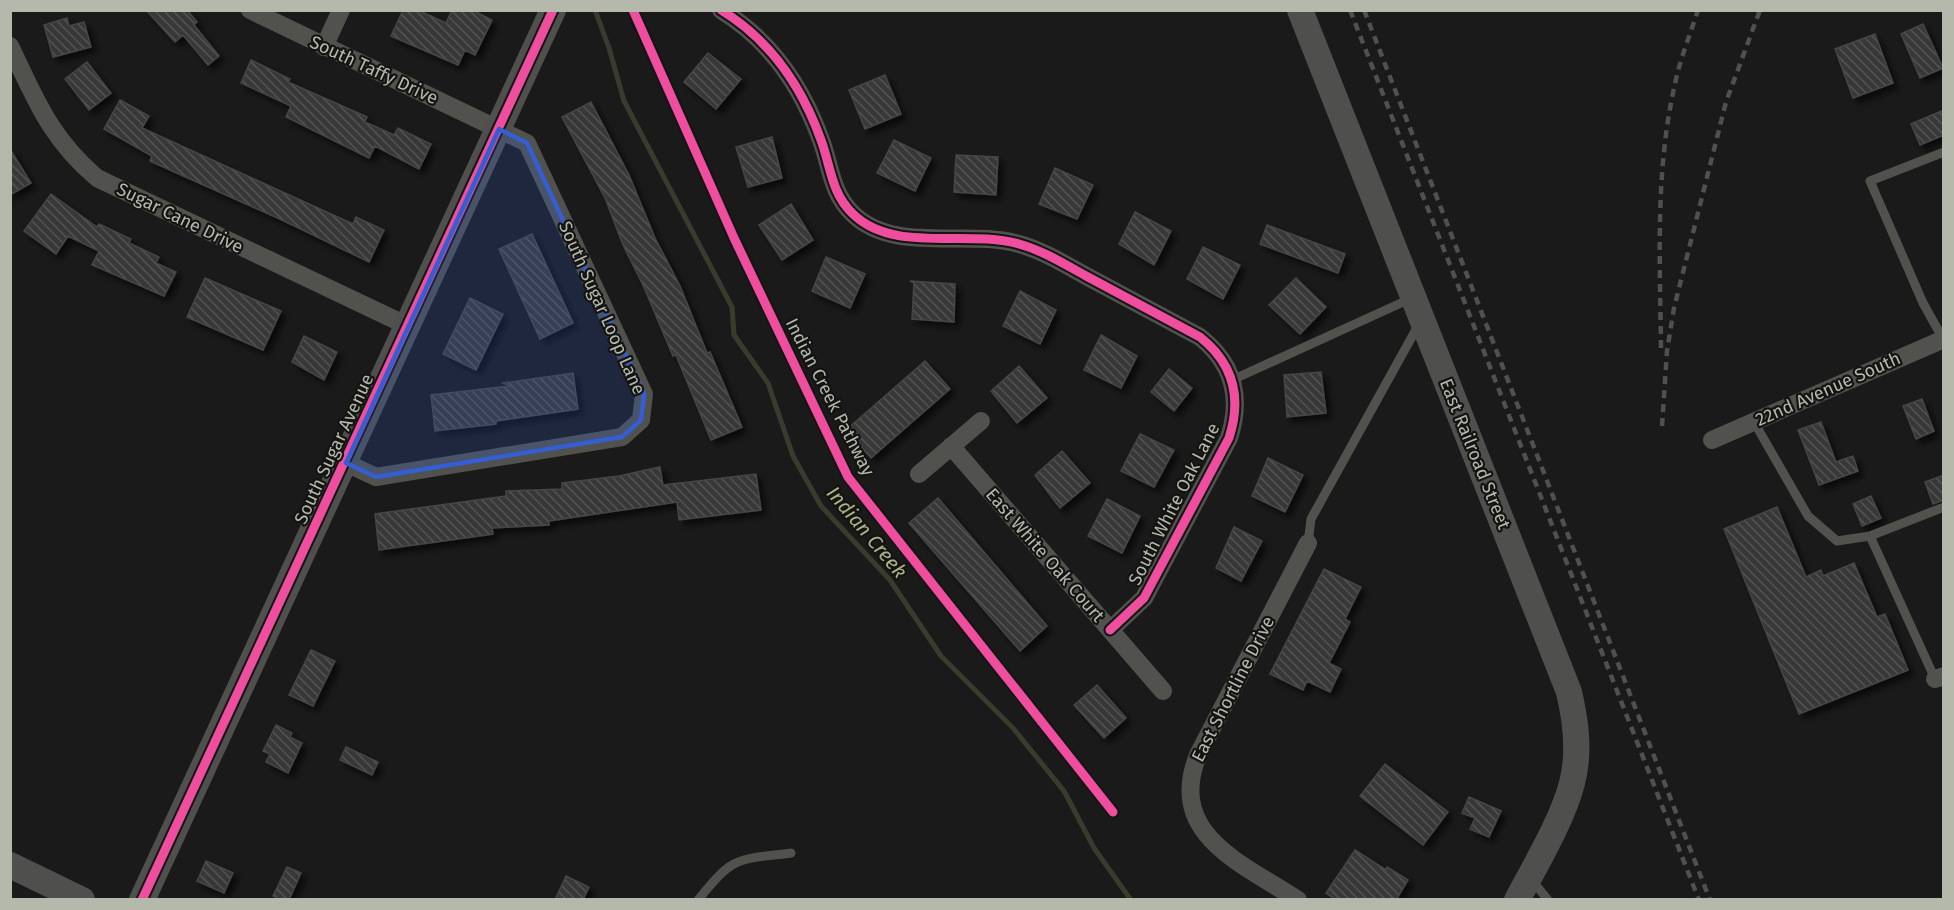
<svg xmlns="http://www.w3.org/2000/svg" width="1954" height="910" font-family="'Fira Sans',sans-serif">
	<defs>
		<pattern id="building-back-hatch" width="6" height="6" patternUnits="userSpaceOnUse" patternTransform="scale(1.5)"><rect width="6" height="6" fill="#383837"/><path d="M-1 5l2 2M0 0l6 6M5-1l2 2" fill="none" stroke="#535351"/></pattern>
		<filter id="shadow"><feDropShadow dx="5" dy="5" stdDeviation="3" flood-color="#0009"/></filter>
	</defs>
	<rect width="100%" height="100%" fill="#191a19"/>
	<g fill="none" stroke-linecap="round" stroke-linejoin="round">
		<path stroke="#3a3b2d" stroke-width="5" d="M595 10 609 48 624 101 732 307 734 335 768 383 793 456 821 506 890 580 941 656 1013 728 1064 791 1094 848 1131 900"/>
	</g>
	<path fill="url(#building-back-hatch)" stroke="#444642" stroke-width="1.5" filter="url(#shadow)" d="M146 10H187L197 22 194 25 219 56 208 65 183 35 175 42Z
		M403 10H418L446 23 452 10H472L492 20 475 55 465 50 458 65 391 36Z
		M67 18 69 26 84 22 91 47 53 57 44 25Z
		M1923 24 1943 68 1920 78 1901 34Z
		M1875 34 1893 83 1853 98 1835 49Z
		M708 53 741 79 716 109 684 82Z
		M251 60 290 79 288 82 367 117 365 122 394 135 398 128 431 144 419 169 375 146 369 158 286 117 291 106 241 83Z
		M87 62 111 93 89 110 65 79Z
		M885 75 901 114 865 129 849 90Z
		M120 100 149 116 142 128 353 224 356 217 384 230 369 262 282 220 150 161 152 156 104 129Z
		M591 102 629 175 655 238 680 286 707 353 710 352 742 427 711 440 676 355 673 356 643 285 623 245 605 198 562 117Z
		M1944 110V135L1920 145 1911 124Z
		M772 137 782 178 748 187 736 147Z
		M894 140 931 158 915 191 877 173Z
		M10 149 31 183 10 195Z
		M956 155 998 157 996 195 954 192Z
		M1055 168 1093 185 1077 219 1039 204Z
		M51 194 97 227 99 224 131 239 129 243 159 257 156 263 176 272 164 296 92 265 99 251 68 236 56 254 24 231Z
		M791 204 813 240 782 260 759 225Z
		M1135 212 1171 231 1154 265 1119 244Z
		M1267 225 1345 254 1338 273 1260 244Z
		M532 234 573 323 540 339 499 249Z
		M1203 247 1240 265 1223 299 1187 279Z
		M826 257 865 274 850 308 812 291Z
		M205 278 281 311 263 350 187 317Z
		M1296 278 1326 307 1300 334 1269 305Z
		M910 281 955 284 954 322 912 319 914 283Z
		M1020 291 1056 310 1040 344 1003 326Z
		M470 298 503 314 476 370 443 354Z
		M1101 335 1137 356 1121 388 1084 370Z
		M304 336 337 352 324 380 292 362Z
		M925 361 950 389 871 458 846 430Z
		M1019 366 1047 398 1017 423 991 391Z
		M1169 369 1192 388 1174 411 1151 392Z
		M1321 372 1326 413 1287 417 1284 375Z
		M573 373 578 409 496 421V424L435 431 431 395 510 386 503 383Z
		M1922 399 1934 431 1916 439 1903 406Z
		M1821 422 1836 462 1853 456 1858 471 1819 485 1798 430Z
		M1140 434 1174 450 1154 487 1121 471Z
		M1062 451 1090 483 1060 508 1035 475Z
		M1268 458 1303 475 1285 512 1252 496Z
		M660 467 663 485 756 474 761 510 679 520 677 502 549 521V525L492 528 493 534 379 550 375 514 506 496V491L562 489V483L619 476Z
		M1944 475V500L1933 504 1925 482Z
		M1871 496 1881 518 1862 526 1853 504Z
		M938 498 1047 626 1020 651 909 523Z
		M1107 499 1140 516 1122 553 1088 536Z
		M1777 507 1806 577 1821 570 1823 576 1854 563 1877 617 1885 614 1908 670 1799 714 1724 529Z
		M1234 527 1262 541 1241 581 1216 568Z
		M1324 569 1361 587 1345 619 1350 622 1329 663 1341 669 1330 692 1307 681 1303 690 1270 674Z
		M311 650 335 661 313 706 289 695Z
		M1097 685 1126 718 1104 738 1074 705Z
		M276 725 292 733 290 737 302 743 288 773 266 762 270 754 263 751Z
		M346 747 378 762 372 775 340 760Z
		M1385 764 1448 812 1423 845 1360 796Z
		M1469 797 1501 811 1489 837 1470 829 1475 818 1462 813Z
		M1355 850 1386 870 1387 867 1408 880 1396 900H1336L1326 893Z
		M206 861 233 873 224 893 197 881Z
		M287 867 301 873 289 900H281L273 896Z
		M566 876 589 887 583 900H555Z"/>
	<g fill="none" stroke-linecap="round" stroke-linejoin="round">
		<path stroke="#51524e" stroke-width="9" d="M1943 339 1923 303 1870 181 1944 152
			M1232 380 1412 298
			M1754 422 1808 516 1837 541 1870 536 1935 679
			M1870 536 1944 507
			M1308 543 1311 519 1419 324
			M1531 879 1548 900
			M698 900C734 855 736 860 791 853"/>
		<path stroke="#51524e" stroke-width="18" d="M250 10 527 143 644 394 641 420 622 437 376 477 346 463
			M721 10C770 40 802 87 821 140 831 167 831 193 853 214 894 254 967 229 1019 244 1044 251 1066 265 1088 277 1126 297 1163 317 1200 337 1234 364 1242 398 1229 438L1144 598 1110 630
			M10 46C36 100 50 138 97 178L408 326
			M324 47 341 10
			M1712 440 1944 339
			M951 446 1163 691
			M919 474 981 421
			M1935 679 1944 676
			M1298 900C1242 863 1166 835 1198 755L1308 543"/>
		<path stroke="#4f504d" stroke-width="26" d="M1300 10 1569 692C1576 722 1580 753 1572 783 1563 819 1535 866 1517 900
			M10 865 82 900
			M142 900 553 10"/>
		<path stroke="#50514e" stroke-width="4.5" stroke-dasharray="8 6" stroke-linecap="butt" d="M1350 10 1699 900
			M1364 10 1710 900
			M1661 348C1660 260 1655 170 1675 84 1680 59 1690 35 1698 10
			M1662 426 1667 351 1674 308 1726 102 1760 10"/>
		<defs>
			<path id="cycleway" d="M633 10 734 238 848 477 1113 812
				M721 10C770 40 802 87 821 140 831 167 831 193 853 214 894 254 967 229 1019 244 1044 251 1066 265 1088 277 1126 297 1163 317 1200 337 1234 364 1242 398 1229 438L1144 598 1110 630
				M142 900 553 10"/>
		</defs>
		<use href="#cycleway" stroke="#141513" stroke-width="13"/>
		<use href="#cycleway" stroke="#ef4d9e" stroke-width="9"/>
	</g>
	<path fill="#345ed1" fill-opacity="0.2" stroke="#345ed1" stroke-width="4.5" stroke-linejoin="round" d="M499 129 527 143 644 394 641 420 622 437 376 477 346 463Z"/>
	<g text-anchor="middle" dominant-baseline="central" stroke-width="4.5" stroke-linejoin="round" paint-order="stroke">
		<g font-size="18" fill="#b5b9ac" stroke="#141513">
			<text transform="translate(374 70) rotate(25)">South Taffy Drive</text>
			<text transform="translate(180 218) rotate(26)">Sugar Cane Drive</text>
			<text transform="translate(602 308) rotate(66)">South Sugar Loop Lane</text>
			<text transform="translate(1828 389) rotate(-24)">22nd Avenue South</text>
			<text transform="translate(830 397) rotate(63)">Indian Creek Pathway</text>
			<text transform="translate(334 449) rotate(-65)">South Sugar Avenue</text>
			<text transform="translate(1475 454) rotate(68)">East Railroad Street</text>
			<text transform="translate(1174 504) rotate(-63)">South White Oak Lane</text>
			<text transform="translate(1045 555) rotate(49)">East White Oak Court</text>
			<text transform="translate(1233 689) rotate(-63)">East Shortline Drive</text>
		</g>
		<g font-size="20" font-style="italic" fill="#adb186" stroke="#141513">
			<text transform="translate(867 532) rotate(50)">Indian Creek</text>
		</g>
	</g>
	<rect width="1954" height="910" fill="none" stroke="#b5b9ac" stroke-width="24"/>
</svg>
